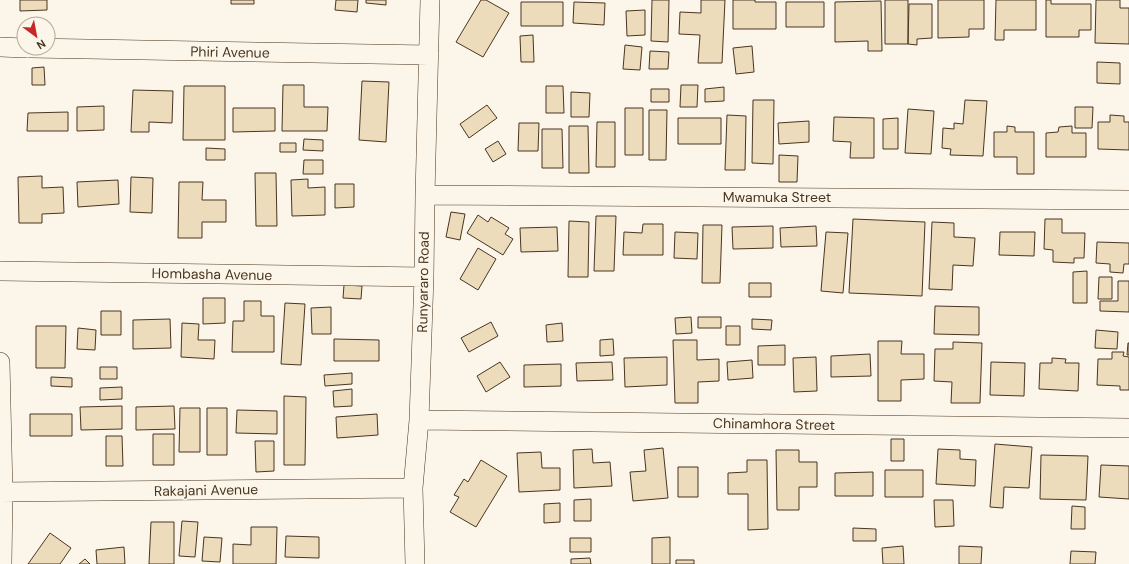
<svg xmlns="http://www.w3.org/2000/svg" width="1129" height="564" font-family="'DM Sans',sans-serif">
	<rect width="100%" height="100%" fill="#fbf6e9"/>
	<path fill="#ecdcbc" stroke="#4a3520" d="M20 0H47V10L20 11Z
		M231 0H254V4H231Z
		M336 0H358L357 12 335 10Z
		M366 0H386V5L366 3Z
		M481 0H486L509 13 483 57 456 42Z
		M652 0H669L668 42 651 41Z
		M701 0H725L722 63H698L700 35 679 34 680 12 701 13Z
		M733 0H755V2H776V29H733Z
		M885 0H908V44H885Z
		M938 0H984V29H969V37L938 38Z
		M996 0H1036V30H1004V40H995Z
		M1046 0H1051V4H1091V30H1079V37H1046Z
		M1096 0H1120V8H1129V44L1095 43Z
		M881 1 882 51H868V41L835 42V2Z
		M521 2H563V26H521Z
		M574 2 605 3 604 25 573 23Z
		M786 2H824V27H786Z
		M909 4H932V38L917 39V45L908 44Z
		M645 10V35L627 36 626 11Z
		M533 35 534 62H521L520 36Z
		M625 45 642 47 640 70 623 69Z
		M752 46 754 72 736 74 733 48Z
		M650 51 669 52 668 69H649Z
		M1097 62 1120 63V84L1097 83Z
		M44 67 45 85H32V68Z
		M362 81 389 82 386 142 359 140Z
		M283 85H304V107H328L327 131H282Z
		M681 85H698L697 107H680Z
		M184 86H225V140H183Z
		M546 86H563L564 113H546Z
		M724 87V101L705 102V89Z
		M651 89H669V102H651Z
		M133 90 173 91 172 123 149 122V132H131Z
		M571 92 590 93 589 117H571Z
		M753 100H774L773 164 752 163Z
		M965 100 987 101 983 156 950 155 951 149 942 148 943 128 954 129V123L963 124Z
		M487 105 497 118 469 138 460 124Z
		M104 106V130L77 131V107Z
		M1075 107H1093L1092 128H1075Z
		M233 108H275V131L233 132Z
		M625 108H643V155H625Z
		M908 109 934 111 931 154 905 153Z
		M649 110H667L666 160H649Z
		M68 112V131H27L28 113Z
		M727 115 746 116 745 170H725Z
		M1110 115 1124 116V122H1129V150L1098 149V122H1110Z
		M834 117 874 118V158H850L851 142 833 141Z
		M678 118H721V144H678Z
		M898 118V149H883V119Z
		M809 121V142L779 144 778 123Z
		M597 122H615V167H596Z
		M519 123H539L538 151H518Z
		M569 126H588L589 173H569Z
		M1007 126 1015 127V132H1034V174H1017V157H994V132H1007Z
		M1072 126V133H1086V157H1046V133L1058 132 1059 127Z
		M542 129H562L563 168H542Z
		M304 139 323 140V151L303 150Z
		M498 141 506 154 493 162 485 149Z
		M280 143H296V152H280Z
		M206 148 225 149V160H206Z
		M779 155 798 156 797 182H779Z
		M304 160H323V174H303Z
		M255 173H276L277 226H256Z
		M42 176V188L63 187 64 213 42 214V223H19L18 177Z
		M131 177 153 178 152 213 130 212Z
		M308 179V188L325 187V215L292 216 291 180Z
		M118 180 119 204 78 207 77 182Z
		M179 182H203L202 200H226V222H202V238H178Z
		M335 184H354V207L335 208Z
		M451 212 465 214 460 240 446 237Z
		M478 215 488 222 491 217 509 228 505 234 513 239 503 255 467 233Z
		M596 216H616L614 271H594Z
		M853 219 925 222 922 296 849 293Z
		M1045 219H1062V233H1085L1084 258H1074V263L1053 262V250L1044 249Z
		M569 221 589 222 588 277H568Z
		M932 222 954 223V237L975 238 973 266 953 265 952 290 929 289Z
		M643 224H663V255H623L624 232 642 233Z
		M703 225H722L720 283H702Z
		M773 226V248L733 249 732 227Z
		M816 226 817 246 781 247 780 228Z
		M557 227 558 251 521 252 520 228Z
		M675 232 698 233 697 259 674 258Z
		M826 232 848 233 843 293 821 291Z
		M1000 232H1035L1034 256 999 255Z
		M1097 242 1129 243V264H1124L1123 273 1110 272V264L1096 263Z
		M478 248 496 259 478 290 460 279Z
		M1087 271V303H1073V272Z
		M1099 277H1112V299H1098Z
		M1118 281H1129V312L1100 311V301H1118Z
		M749 283H771V297H749Z
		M344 285 362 286 361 299 343 298Z
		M203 298H225V323L203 324Z
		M244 301H261V316H274V352H232L233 321H244Z
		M285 303 305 304 301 365 281 364Z
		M935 306 979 307V335L934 334Z
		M331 307V334H312L311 308Z
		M101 311H121V335H101Z
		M691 317 692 333 676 334 675 318Z
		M698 317H721V328H698Z
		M170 319 171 348 133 349V320Z
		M752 319 772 320 771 330 752 329Z
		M491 322 498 336 469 352 461 338Z
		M182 323 199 324 198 340H215L214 359 181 357Z
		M562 323 563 341 547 342 546 325Z
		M36 326H66L65 368H36Z
		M726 326H740V345H726Z
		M78 328 96 330 95 350 77 349Z
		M1096 330 1118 332 1117 349 1095 348Z
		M334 339 379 340V361H334Z
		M613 339 614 355 600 356V340Z
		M673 340H697V360L719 359V381L698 382V403H675Z
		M878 341H902L901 354H924V379L901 380V401H878Z
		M953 342 982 343 980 403H951L952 382 934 381 935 349H953Z
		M1128 343H1129V355H1127Z
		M785 345V365H758V346Z
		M1112 352H1124L1123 356 1129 357V390H1120V386L1097 385 1098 359H1112Z
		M870 354 871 376 831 377V356Z
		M667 357V385L625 387 624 358Z
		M816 357 817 391 794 392 793 358Z
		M1052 358 1066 359 1065 363H1079L1078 391 1039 389 1040 363H1052Z
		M752 360 753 378 728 380 727 362Z
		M500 362 510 377 486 392 477 376Z
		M612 362 613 380 577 381 576 363Z
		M991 362 1025 363 1024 396 990 395Z
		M561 364V386L524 387V365Z
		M100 367H117V379H100Z
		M352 373V384L325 386 324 375Z
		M51 377 72 378V387L51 386Z
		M122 387V399L100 400V388Z
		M352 389V406L334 407 333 391Z
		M284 396 306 397 305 465H284Z
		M122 406V429L81 430 80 407Z
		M174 406 175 429 136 430V407Z
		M180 408H200V452H179Z
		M207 408H227V455H207Z
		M237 410 277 411V434L236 433Z
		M30 414H72V436H30Z
		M377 414 378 435 337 438 336 417Z
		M153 434H174V465H153Z
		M106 436H122L123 466H106Z
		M891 439H904V461H891Z
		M255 441H274V471L256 472Z
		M995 444 1032 447 1029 488 1004 487 1003 508 990 507Z
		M663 448 668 498 633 501 630 472 646 471 644 450Z
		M592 449 593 463 610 462 612 486 574 488 573 450Z
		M938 449 960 450V459L976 460 975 486 936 484Z
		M776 450H799V462H817V487H799V510H777Z
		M541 452 542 468H560V490L519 492 517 453Z
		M1041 455 1088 456 1086 500 1040 499Z
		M481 460 507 476 476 527 450 512 459 497 454 495 464 479 468 482Z
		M747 460H767L768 529 748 530V494H728V473L747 472Z
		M1101 465 1129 466V499L1099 497Z
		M678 467H698V497H678Z
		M885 470H923V497H885Z
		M873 472V496H835V473Z
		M591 499V521H574V500Z
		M934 500H953L954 526 935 527Z
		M560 503V522L544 523V504Z
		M1072 506 1085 507V529H1071Z
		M182 521 198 522 195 557 179 556Z
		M151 522H174V564H149Z
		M251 527H277L276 564H233V544L251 545Z
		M853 528 876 529V541H853Z
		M50 533 71 548 60 564H28Z
		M286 536 319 537V558L285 557Z
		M204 537 222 538 220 562 202 561Z
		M670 537V564H652V538Z
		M570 538H591V552H570Z
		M903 546 904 564H883L882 548Z
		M959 546 982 547 981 564H959Z
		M124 547 125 564H97L96 550Z
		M1071 551 1096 552 1095 564H1070Z
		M590 558 591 564H571V559Z
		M85 559 90 564H79Z
		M676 560H694V564H676Z"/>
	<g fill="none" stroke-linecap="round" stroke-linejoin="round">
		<defs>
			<path id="street" d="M0 47 24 48
				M31 48 429 55
				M425 195 1129 200
				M0 271 424 277
				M0 362 3 492 2 564
				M419 420 1129 428
				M0 492 413 488
				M415 564 413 488 419 420 424 277 425 195 430 0"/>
		</defs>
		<use href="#street" stroke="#4a3520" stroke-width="20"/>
		<use href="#street" stroke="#fbf6e9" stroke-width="19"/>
	</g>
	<g text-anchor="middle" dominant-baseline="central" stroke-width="3" stroke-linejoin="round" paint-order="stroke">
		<g font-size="14" fill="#4a3520" stroke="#fbf6e9">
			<text transform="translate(230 52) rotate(1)">Phiri Avenue</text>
			<text x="777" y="197">Mwamuka Street</text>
			<text transform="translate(212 274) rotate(1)">Hombasha Avenue</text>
			<text transform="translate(423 282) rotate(-89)">Runyararo Road</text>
			<text transform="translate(774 424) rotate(1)">Chinamhora Street</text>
			<text transform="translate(206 490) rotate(-1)">Rakajani Avenue</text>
		</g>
	</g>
	<g transform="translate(36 36) rotate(148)"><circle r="19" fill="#fbf6e9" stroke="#b4a999"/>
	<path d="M0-3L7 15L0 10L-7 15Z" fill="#c62828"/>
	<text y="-6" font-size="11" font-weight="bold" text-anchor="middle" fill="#4a3520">N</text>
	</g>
</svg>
